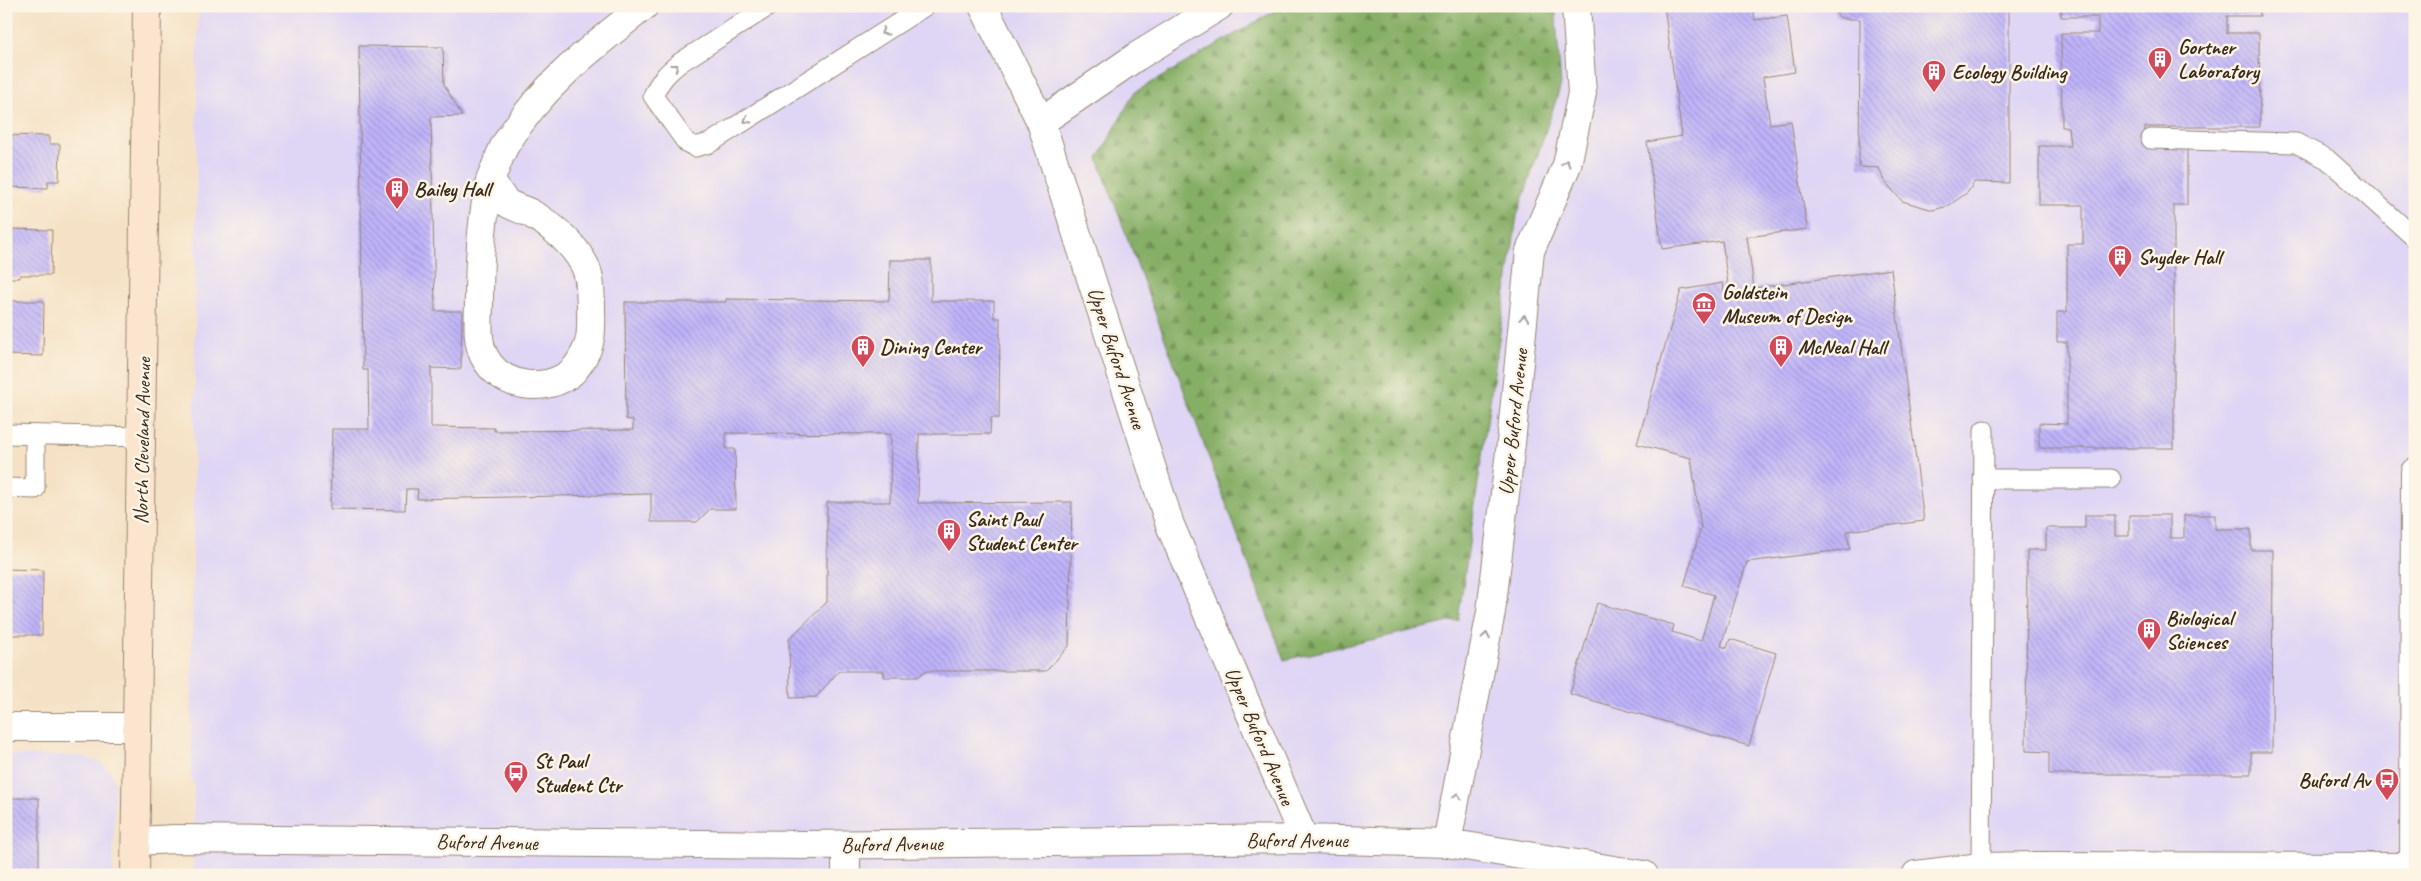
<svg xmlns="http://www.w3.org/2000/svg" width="2421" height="881" font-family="Caveat,sans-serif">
	<defs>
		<pattern id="forest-firs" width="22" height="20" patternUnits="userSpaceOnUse" patternTransform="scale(1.25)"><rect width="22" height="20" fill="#86af66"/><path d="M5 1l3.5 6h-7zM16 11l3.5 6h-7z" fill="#6f8f53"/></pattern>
		<pattern id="building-back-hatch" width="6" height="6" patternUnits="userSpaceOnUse" patternTransform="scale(1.25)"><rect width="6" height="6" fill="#c0b4fb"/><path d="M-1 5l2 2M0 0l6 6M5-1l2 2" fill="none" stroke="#9d93cb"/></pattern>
	</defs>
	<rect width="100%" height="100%" fill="#fcf5e5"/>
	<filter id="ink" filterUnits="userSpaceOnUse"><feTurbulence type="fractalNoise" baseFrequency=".02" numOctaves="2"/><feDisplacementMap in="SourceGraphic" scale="10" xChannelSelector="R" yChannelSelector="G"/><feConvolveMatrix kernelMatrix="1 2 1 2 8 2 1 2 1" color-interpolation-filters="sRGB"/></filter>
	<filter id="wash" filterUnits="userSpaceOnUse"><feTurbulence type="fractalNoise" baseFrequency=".0096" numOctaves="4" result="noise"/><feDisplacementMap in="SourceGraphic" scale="20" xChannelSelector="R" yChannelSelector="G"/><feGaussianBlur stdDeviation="1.12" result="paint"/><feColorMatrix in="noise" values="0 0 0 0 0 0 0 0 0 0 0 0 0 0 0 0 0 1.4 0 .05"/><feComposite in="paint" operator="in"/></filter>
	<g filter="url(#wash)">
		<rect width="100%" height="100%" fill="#f5e1c5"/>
		<path fill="#dfd5f5" d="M198 6H2415V875H193L194 785 191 778Z
			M6 755 82 756 101 763 111 772 115 782 113 875H6Z"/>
		<path fill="url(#forest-firs)" stroke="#606c42" d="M1283 6H1555L1561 85 1517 216 1458 620 1284 660 1098 159 1134 93Z"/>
		<g id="blocks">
			<path fill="url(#building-back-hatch)" d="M1664 6H1753L1755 20 1787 16 1795 72 1763 77 1770 124 1791 121 1807 229 1747 237 1754 288 1891 269 1924 521 1847 531 1850 549 1747 562 1721 646 1727 648 1730 639 1776 653 1749 746 1570 694 1597 603 1674 625 1672 632 1701 641 1714 595 1684 586 1701 528 1691 458 1637 444 1681 290 1723 283 1724 292 1729 291 1722 241 1662 249 1647 142 1682 136Z
				M1834 6H2009V183L1974 182 1968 192 1948 206 1933 210 1902 201 1884 181 1879 168 1859 167 1860 19H1845L1839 17 1835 12Z
				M2061 6H2259L2260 16H2227V33H2259L2260 127H2145V146H2187V205H2174V448H2039V423L2067 424V342H2057V312H2067V244H2083V205H2039V146H2070L2068 127H2062L2061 33H2098V17H2061Z
				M359 46 443 47 444 84 462 116 431 117 435 311H462L461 369 431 368V427L494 428V431L633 430V420L626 419 625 302H726V299L889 301 890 260H931V301H994V318H1000L999 418H991L990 434H919L918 503 1072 502 1069 646 1046 671H925L918 677H884V671H839L816 697 790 698 789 639 827 602V502H890L891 434 726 433V449H735L736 509H710L697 522H651V494L417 499 418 489H406L405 510 330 509 332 429H369L368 370H363Z
				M6 135 49 136V144H60L59 181H48V188L6 187Z
				M6 229 52 230 51 275H20V278H6Z
				M6 301H44L43 356 6 355Z
				M2085 515H2115V536H2129V515H2170V538H2184V515H2215V529H2251V550H2273L2272 752H2251V774H2049V752L2026 751 2027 550H2046V528H2085Z
				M6 569 43 570 42 635H6Z
				M6 798H39V875H6Z"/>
		</g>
	</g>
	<g filter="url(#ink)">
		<use href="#blocks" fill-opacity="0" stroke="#988672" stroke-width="1"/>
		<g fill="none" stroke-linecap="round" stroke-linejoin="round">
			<defs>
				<path id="lane" d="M769 6 681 62C668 72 659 81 653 96L686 142 695 147 710 143 925 6
					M2151 139 2296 143 2327 159 2415 238
					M6 434 142 437
					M1983 479H2111
					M6 488 35 489V435
					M1981 867 1984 430"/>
				<path id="street" d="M983 6 1041 122 1170 525 1304 839
					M1041 122 1136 57 1219 6
					M490 181C495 187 500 196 506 202 512 207 522 209 530 213 551 225 572 242 584 264 591 277 590 291 591 305 591 320 593 339 585 353 582 359 577 367 572 372 546 394 500 388 484 356 476 339 479 319 479 300 479 259 481 221 490 181Z
					M490 181C495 169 499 156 505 145 541 86 591 48 644 6
					M6 727H137
					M137 841 175 839 806 845 1304 839 1447 843 1644 875
					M1447 843 1491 612 1511 443 1530 251 1567 165 1582 93 1576 6
					M846 845V875
					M1916 875 1981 867 2034 866 2415 867
					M2414 875 2415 472"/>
				<path id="secondary" d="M135 875 147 6"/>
			</defs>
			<use href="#lane" stroke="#988672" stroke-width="21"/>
			<use href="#street" stroke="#988672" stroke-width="30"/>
			<use href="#secondary" stroke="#988672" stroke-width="30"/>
			<use href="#lane" stroke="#fff" stroke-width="19"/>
			<use href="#street" stroke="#fff" stroke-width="28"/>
			<use href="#secondary" stroke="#fbe5cf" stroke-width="28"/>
		</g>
		<defs><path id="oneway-chevron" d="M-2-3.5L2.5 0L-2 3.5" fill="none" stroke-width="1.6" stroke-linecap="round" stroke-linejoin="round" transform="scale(1.25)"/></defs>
		<g stroke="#a79f9a">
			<use href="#oneway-chevron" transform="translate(884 32) rotate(148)"/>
			<use href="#oneway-chevron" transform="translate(675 67) rotate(-38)"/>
			<use href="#oneway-chevron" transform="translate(747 120) rotate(148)"/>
			<use href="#oneway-chevron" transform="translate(1566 163) rotate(-74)"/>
			<use href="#oneway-chevron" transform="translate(1524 318) rotate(-84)"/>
			<use href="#oneway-chevron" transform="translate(1486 636) rotate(-80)"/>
			<use href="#oneway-chevron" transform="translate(1457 796) rotate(-78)"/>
		</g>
	</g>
	<defs>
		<symbol id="building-pin" viewBox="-11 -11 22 30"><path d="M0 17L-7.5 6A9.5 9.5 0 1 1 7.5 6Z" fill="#d1495b" stroke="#fcf5e5"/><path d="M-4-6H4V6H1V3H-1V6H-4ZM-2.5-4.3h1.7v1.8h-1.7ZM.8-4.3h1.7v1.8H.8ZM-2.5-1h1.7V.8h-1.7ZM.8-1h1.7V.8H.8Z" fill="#fff"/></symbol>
		<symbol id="museum-pin" viewBox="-11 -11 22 30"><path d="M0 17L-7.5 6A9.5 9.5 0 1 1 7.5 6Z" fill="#d1495b" stroke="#fcf5e5"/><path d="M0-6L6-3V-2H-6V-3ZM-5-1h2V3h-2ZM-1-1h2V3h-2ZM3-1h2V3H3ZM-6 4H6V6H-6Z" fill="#fff"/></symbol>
		<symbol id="bus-pin" viewBox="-11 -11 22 30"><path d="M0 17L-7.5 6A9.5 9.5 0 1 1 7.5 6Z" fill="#d1495b" stroke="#fcf5e5"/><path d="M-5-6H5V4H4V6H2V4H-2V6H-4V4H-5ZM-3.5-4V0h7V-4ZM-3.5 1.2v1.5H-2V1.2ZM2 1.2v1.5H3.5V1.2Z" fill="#fff"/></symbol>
	</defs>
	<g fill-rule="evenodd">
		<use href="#building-pin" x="2146" y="45" width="28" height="38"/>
		<use href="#building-pin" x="1920" y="58" width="28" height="38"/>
		<use href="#building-pin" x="383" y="175" width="28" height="38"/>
		<use href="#building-pin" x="2106" y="243" width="28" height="38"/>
		<use href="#museum-pin" x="1690" y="290" width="28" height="38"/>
		<use href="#building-pin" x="849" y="333" width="28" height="38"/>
		<use href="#building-pin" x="1767" y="333" width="28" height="38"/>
		<use href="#building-pin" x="935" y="517" width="28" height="38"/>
		<use href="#building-pin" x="2135" y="616" width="28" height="38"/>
		<use href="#bus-pin" x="502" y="759" width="28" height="38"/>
		<use href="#bus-pin" x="2373" y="766" width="28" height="38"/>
	</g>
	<g text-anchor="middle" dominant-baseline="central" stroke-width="5" stroke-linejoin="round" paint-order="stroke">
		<g font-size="21" font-weight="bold" fill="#3b2a1e" stroke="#fcf5e5" text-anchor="start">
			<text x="2178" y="47">Gortner<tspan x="2178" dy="24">Laboratory</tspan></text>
			<text x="1952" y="72">Ecology Building</text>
			<text x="414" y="189">Bailey Hall</text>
			<text x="2138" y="257">Snyder Hall</text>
			<text x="1722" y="292">Goldstein<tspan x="1722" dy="24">Museum of Design</tspan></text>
			<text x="880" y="347">Dining Center</text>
			<text x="1798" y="347">McNeal Hall</text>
			<text x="966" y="519">Saint Paul<tspan x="966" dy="24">Student Center</tspan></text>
			<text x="2166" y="618">Biological<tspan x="2166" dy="24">Sciences</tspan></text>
			<text x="534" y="761">St Paul<tspan x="534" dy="24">Student Ctr</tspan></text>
			<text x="2370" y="780" text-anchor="end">Buford Av</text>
		</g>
		<g font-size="21" fill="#3b2a1e" stroke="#fcf5e5">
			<text transform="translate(1117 358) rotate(72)">Upper Buford Avenue</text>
			<text transform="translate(1513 422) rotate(-84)">Upper Buford Avenue</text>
			<text transform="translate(142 441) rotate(-89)">North Cleveland Avenue</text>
			<text transform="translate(1260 736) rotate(67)">Upper Buford Avenue</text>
			<text x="1297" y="840">Buford Avenue</text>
			<text transform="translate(487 842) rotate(1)">Buford Avenue</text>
			<text transform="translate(892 844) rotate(-1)">Buford Avenue</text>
		</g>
	</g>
	<rect width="2421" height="881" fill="none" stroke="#fcf5e5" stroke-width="25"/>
</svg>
